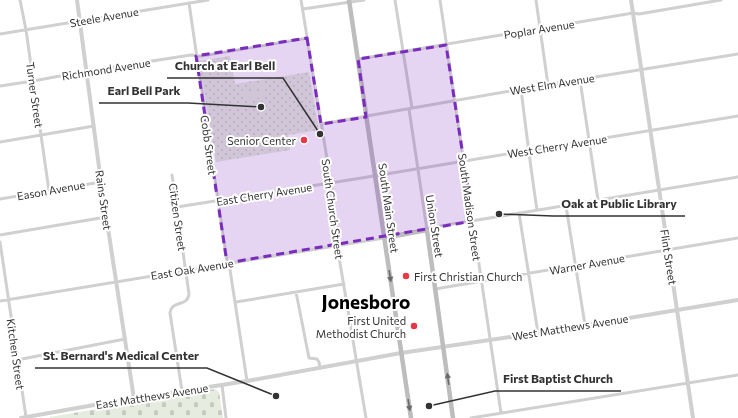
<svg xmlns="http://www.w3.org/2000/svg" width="738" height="418" font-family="Commissioner,sans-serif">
	<defs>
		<pattern id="cemetery-stones" width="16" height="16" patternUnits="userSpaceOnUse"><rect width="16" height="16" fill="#e6ecdf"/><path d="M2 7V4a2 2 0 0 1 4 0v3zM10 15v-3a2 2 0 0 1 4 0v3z" fill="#c6cbc0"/></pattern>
		<pattern id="park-dots" width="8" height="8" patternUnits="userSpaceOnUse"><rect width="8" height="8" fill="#e6ecdf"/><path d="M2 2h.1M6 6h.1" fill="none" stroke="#c6cbc0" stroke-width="1.8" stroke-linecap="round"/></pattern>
	</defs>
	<rect width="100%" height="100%" fill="#fff"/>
	<path fill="url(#cemetery-stones)" d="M215 389 219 392 223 418H50V417Z"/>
	<path fill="url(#park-dots)" d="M230 56 235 84 309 72 319 130 288 135 290 150 216 162 199 61Z"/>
	<path fill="#e6ecdf" d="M264 84 267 97 260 98 258 85Z
		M256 85 259 98 252 99 250 86Z
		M248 87 251 100 245 101 242 88Z"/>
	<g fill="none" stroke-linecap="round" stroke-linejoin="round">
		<path stroke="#d0d0d0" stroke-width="3" d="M20 0 26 30 49 191
			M301 0 331 183 338 240V251L366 418
			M395 0 412 108
			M440 0 501 413
			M536 0 548 85
			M189 3 227 263
			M303 9 364 0
			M0 34 208 0
			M358 59 633 13 639 14 721 0
			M580 80 598 200
			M0 86 33 81 87 71 191 55 201 56 307 38
			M521 89C526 130 531 170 537 210
			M409 109 427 230 435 227 738 177
			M321 124 521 89 738 54
			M0 142 94 126
			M172 175 189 294C187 308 172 299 170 313L182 391
			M0 199 101 182
			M566 206 585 325
			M177 207 349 180 380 175 738 116
			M519 213 538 333
			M0 235 106 217
			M0 242 26 417
			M229 263 247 381
			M435 289 738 238
			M296 292 309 358 317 359 319 362 320 368
			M0 301 384 238
			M236 302 344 284
			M17 360 125 339
			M222 385 226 418
			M471 418 738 375"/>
		<path stroke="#d0d0d0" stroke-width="4" d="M77 0 101 182 134 399
			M631 0 693 418
			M21 418 94 405 247 381 401 353 538 333 738 300"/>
		<path stroke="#bdbdbd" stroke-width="4.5" d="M349 0 411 418
			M384 238 427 230 453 418"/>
	</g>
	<defs><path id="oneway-solid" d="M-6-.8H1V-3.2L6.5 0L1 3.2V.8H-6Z"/></defs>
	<g fill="#6a6a6a">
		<use href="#oneway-solid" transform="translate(390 276) rotate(81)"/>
		<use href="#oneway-solid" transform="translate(448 379) rotate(-98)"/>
		<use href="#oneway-solid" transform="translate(409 405) rotate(81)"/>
	</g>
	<path fill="#7b2cbf" fill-opacity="0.2" stroke="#7b2cbf" stroke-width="3" stroke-dasharray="8 5" stroke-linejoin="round" d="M307 38 321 124 366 117 358 59 446 45 473 221 227 263 196 56Z"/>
	<g fill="#e63946" stroke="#fff" stroke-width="1.5">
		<circle cx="304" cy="140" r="4"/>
		<circle cx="406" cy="276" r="4"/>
		<circle cx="414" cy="326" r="4"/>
	</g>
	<g text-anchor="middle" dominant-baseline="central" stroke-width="4" stroke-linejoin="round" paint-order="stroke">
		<g font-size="11" fill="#333" stroke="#fff">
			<text transform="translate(104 17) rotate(-10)">Steele Avenue</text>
			<text transform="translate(539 29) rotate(-9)">Poplar Avenue</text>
			<text transform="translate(106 69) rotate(-9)">Richmond Avenue</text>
			<text transform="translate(552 84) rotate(-9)">West Elm Avenue</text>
			<text transform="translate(35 95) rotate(82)">Turner Street</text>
			<text transform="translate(209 145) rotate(82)">Cobb Street</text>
			<text transform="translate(557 146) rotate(-9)">West Cherry Avenue</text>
			<text transform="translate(51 190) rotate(-10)">Eason Avenue</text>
			<text transform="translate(264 194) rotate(-9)">East Cherry Avenue</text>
			<text transform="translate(104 200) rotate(82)">Rains Street</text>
			<text transform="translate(470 207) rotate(82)">South Madison Street</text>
			<text transform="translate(389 208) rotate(82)">South Main Street</text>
			<text transform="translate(333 209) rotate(82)">South Church Street</text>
			<text transform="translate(178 217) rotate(82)">Citizen Street</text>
			<text transform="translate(435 226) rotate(81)">Union Street</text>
			<text transform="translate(669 257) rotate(81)">Flint Street</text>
			<text transform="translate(587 264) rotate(-10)">Warner Avenue</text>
			<text transform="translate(192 269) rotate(-9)">East Oak Avenue</text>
			<text transform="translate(570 327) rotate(-9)">West Matthews Avenue</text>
			<text transform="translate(16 354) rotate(82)">Kitchen Street</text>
			<text transform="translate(152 396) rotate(-9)">East Matthews Avenue</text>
		</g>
		<g font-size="11" fill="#333" stroke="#fff" text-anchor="end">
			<text x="296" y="140">Senior Center</text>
			<text x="414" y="276" text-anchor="start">First Christian Church</text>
			<text x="406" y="320">First United<tspan x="406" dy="13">Methodist Church</tspan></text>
		</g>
		<g font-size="19" font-weight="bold" fill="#000" stroke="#fff">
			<text x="366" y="301">Jonesboro</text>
		</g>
	</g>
	<path fill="none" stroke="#333" stroke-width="1.5" d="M320 134L283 78H167M261 107L188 103H99M499 214L553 216H685M276 396L207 368H35M429 406L495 391H621"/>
	<g fill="#333" stroke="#fff" stroke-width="1.5">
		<circle cx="320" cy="134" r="4"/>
		<circle cx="261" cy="107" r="4"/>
		<circle cx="499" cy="214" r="4"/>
		<circle cx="276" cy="396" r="4"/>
		<circle cx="429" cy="406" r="4"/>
	</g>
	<g font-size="12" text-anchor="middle" font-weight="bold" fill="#333" stroke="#fff" stroke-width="4" stroke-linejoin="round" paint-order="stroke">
		<text x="225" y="70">Church at Earl Bell</text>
		<text x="144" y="95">Earl Bell Park</text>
		<text x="619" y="208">Oak at Public Library</text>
		<text x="121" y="360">St. Bernard's Medical Center</text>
		<text x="558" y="383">First Baptist Church</text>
	</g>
</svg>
